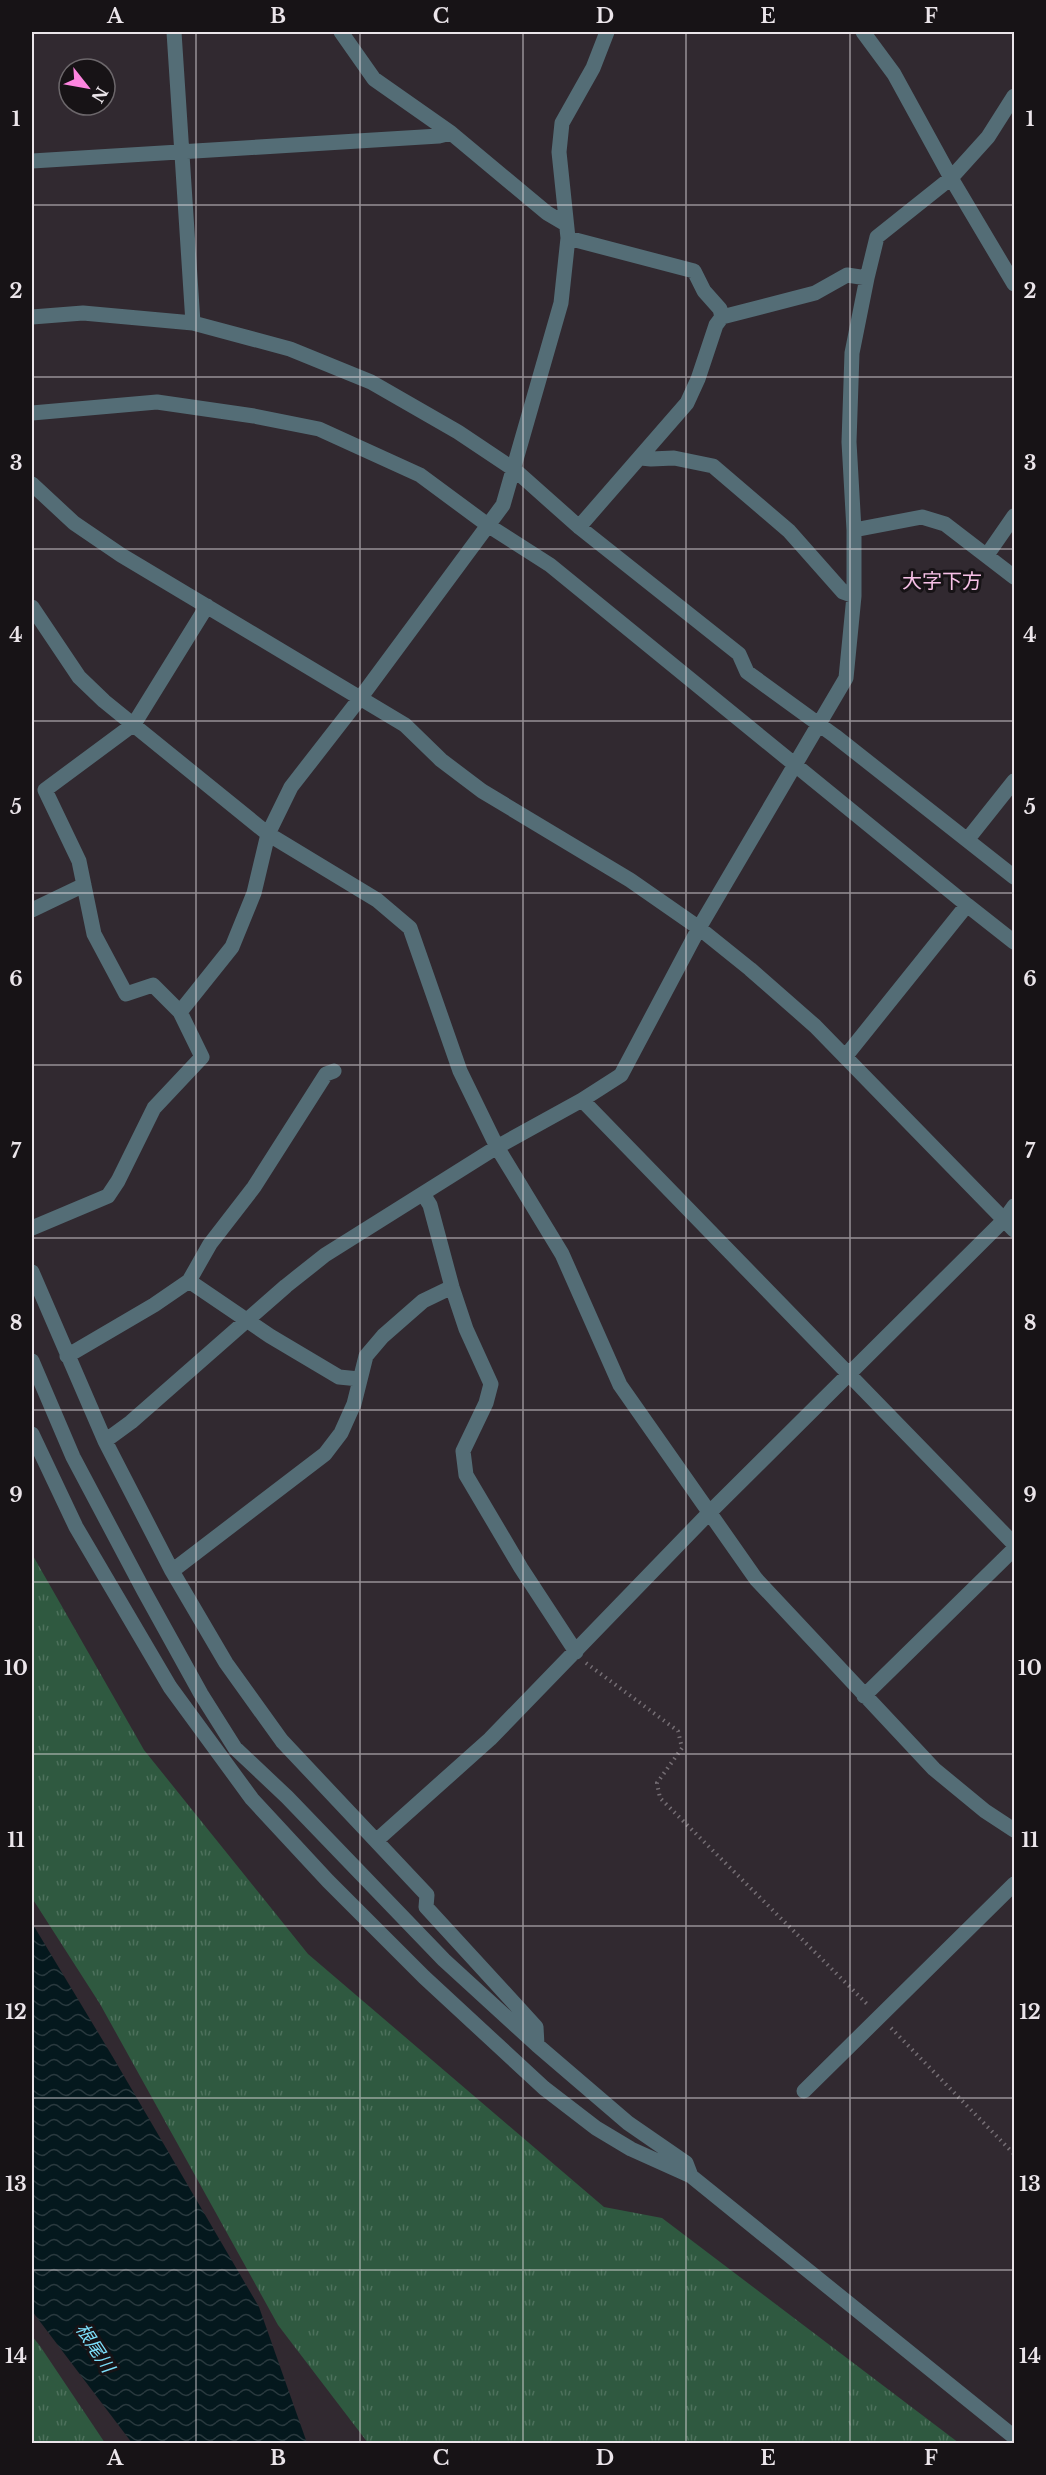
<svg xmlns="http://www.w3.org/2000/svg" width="1046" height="2475" font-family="'Libre Baskerville','Noto Sans JP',serif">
	<defs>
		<pattern id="grass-tufts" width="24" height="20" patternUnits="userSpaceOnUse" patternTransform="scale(1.5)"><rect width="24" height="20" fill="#2f5940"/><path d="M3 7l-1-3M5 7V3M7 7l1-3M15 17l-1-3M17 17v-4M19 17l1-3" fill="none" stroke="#4d715c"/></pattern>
		<pattern id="water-waves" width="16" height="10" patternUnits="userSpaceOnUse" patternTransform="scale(1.5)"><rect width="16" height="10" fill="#04181d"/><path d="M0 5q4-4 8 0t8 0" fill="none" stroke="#29393e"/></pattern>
	</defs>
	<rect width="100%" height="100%" fill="#312930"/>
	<path fill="url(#grass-tufts)" d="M32 1554 144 1750 308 1954 604 2207 662 2218 959 2443H368L278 2325 100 2004 32 1898Z
		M32 2336 40 2346 105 2443H32Z"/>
	<path fill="url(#water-waves)" d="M32 1923 114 2059 259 2307 307 2443H132L32 2311Z"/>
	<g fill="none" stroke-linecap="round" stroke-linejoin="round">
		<path stroke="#756e74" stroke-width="4" stroke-dasharray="1.5 4.5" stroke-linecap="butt" d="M586 1663 678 1731 682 1748 657 1783 660 1798 869 2006
			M891 2028 1014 2154"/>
		<path stroke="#546d76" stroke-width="15" d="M174 32 193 323
			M341 32 374 79 451 133 547 213 564 223
			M863 32 894 74 951 178 1014 284
			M32 161 439 136 451 133
			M568 238 694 271 704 291 720 309 722 317
			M32 317 83 313 193 323 290 349 371 382 458 432 515 470 579 527 739 654 747 672 835 736 1014 877
			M32 413 157 402 254 416 319 429 420 475 489 526 550 565 967 905
			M641 458 651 459 674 458 713 466 789 531 843 592 854 596
			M32 484 74 523 121 555 405 725 441 760 482 791 630 880 699 928 750 969 815 1026 1014 1230
			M579 527 687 403 698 379 716 325 722 317 815 293 847 275 867 278
			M854 530 922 517 945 524 1014 577
			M987 555 1014 516
			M32 607 79 677 104 701 268 834 377 900 410 928 460 1071 497 1147 562 1254 620 1385 756 1579 934 1769 985 1811 1014 1830
			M967 840 1014 781
			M32 910 84 885
			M180 1012 153 985 126 994 94 934 79 861 45 790 134 724 207 606
			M845 1057 967 905 1014 942
			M582 1100 1014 1544
			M423 1194 430 1205 452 1287 466 1329 491 1384 486 1403 463 1451 466 1475 521 1568 576 1652
			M32 1228 108 1196 118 1181 154 1108 202 1057 180 1012 232 947 254 893 268 834 291 787 361 697 503 505 561 303 568 238 559 152 562 123 593 68 607 32
			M32 1272 105 1441 172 1571 325 1454 341 1433 354 1404 366 1356 383 1336 423 1301 452 1287
			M189 1281 270 1336 339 1377 359 1379
			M67 1356 154 1305 189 1281 210 1244 254 1187 326 1074 334 1071
			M32 1361 73 1457 144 1591 201 1694 235 1748 287 1797 444 1960 537 2045 628 2123 686 2163 691 2176
			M32 1434 76 1527 170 1687 252 1799 328 1881 424 1977 544 2088 596 2128 631 2149 691 2176 1014 2437
			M105 1441 131 1422 286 1286 325 1255 497 1147 582 1100 621 1075 699 928 846 678 854 596V530L849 442 852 353 867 278 877 237 951 178 988 137 1014 96
			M172 1571 226 1663 282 1741 427 1895 426 1907 536 2027 537 2045
			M864 1696 1014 1549
			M377 1840 490 1739 709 1513 1004 1220 1014 1206
			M804 2091 1014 1884"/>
	</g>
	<path fill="none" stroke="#ebe5ea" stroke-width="1.5" stroke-opacity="0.55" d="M196 32V2444M360 32V2444M523 32V2444M686 32V2444M850 32V2444M32 205H1014M32 377H1014M32 549H1014M32 721H1014M32 893H1014M32 1065H1014M32 1238H1014M32 1410H1014M32 1582H1014M32 1754H1014M32 1926H1014M32 2098H1014M32 2270H1014"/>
	<g text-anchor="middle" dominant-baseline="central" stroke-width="6" stroke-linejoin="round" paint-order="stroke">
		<g font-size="18" font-style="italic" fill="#7de0fc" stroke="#171316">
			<text transform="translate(95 2348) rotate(57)">根尾川</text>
		</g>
		<g font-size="20" fill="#f7c0e7" stroke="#171316">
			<text x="942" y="581">大字下方</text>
		</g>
	</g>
	<rect width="1046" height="2475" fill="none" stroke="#171316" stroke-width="66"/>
	<g transform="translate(87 87) rotate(121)"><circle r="28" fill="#171316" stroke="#6c676b" stroke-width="1.5"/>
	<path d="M0-4.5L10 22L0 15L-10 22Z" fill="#fe85e0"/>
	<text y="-9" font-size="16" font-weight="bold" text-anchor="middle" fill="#ebe5ea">N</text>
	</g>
	<rect x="33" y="33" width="980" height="2409" fill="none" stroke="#ebe5ea" stroke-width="2"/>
	<g font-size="20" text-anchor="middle" font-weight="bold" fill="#ebe5ea">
		<text x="115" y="23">A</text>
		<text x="278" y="23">B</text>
		<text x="441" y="23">C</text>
		<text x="605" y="23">D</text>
		<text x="768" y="23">E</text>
		<text x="931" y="23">F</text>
		<text x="16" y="126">1</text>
		<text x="1030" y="126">1</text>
		<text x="16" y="298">2</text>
		<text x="1030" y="298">2</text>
		<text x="16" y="470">3</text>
		<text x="1030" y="470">3</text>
		<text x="16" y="642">4</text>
		<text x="1030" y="642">4</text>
		<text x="16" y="814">5</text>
		<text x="1030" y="814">5</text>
		<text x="16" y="986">6</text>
		<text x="1030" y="986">6</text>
		<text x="16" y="1158">7</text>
		<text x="1030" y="1158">7</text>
		<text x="16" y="1330">8</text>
		<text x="1030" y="1330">8</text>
		<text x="16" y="1502">9</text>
		<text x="1030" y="1502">9</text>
		<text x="16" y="1675">10</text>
		<text x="1030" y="1675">10</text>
		<text x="16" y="1847">11</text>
		<text x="1030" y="1847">11</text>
		<text x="16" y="2019">12</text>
		<text x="1030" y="2019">12</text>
		<text x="16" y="2191">13</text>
		<text x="1030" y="2191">13</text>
		<text x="16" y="2363">14</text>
		<text x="1030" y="2363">14</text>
		<text x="115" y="2465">A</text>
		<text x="278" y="2465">B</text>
		<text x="441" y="2465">C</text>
		<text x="605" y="2465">D</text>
		<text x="768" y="2465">E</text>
		<text x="931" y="2465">F</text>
	</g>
</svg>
